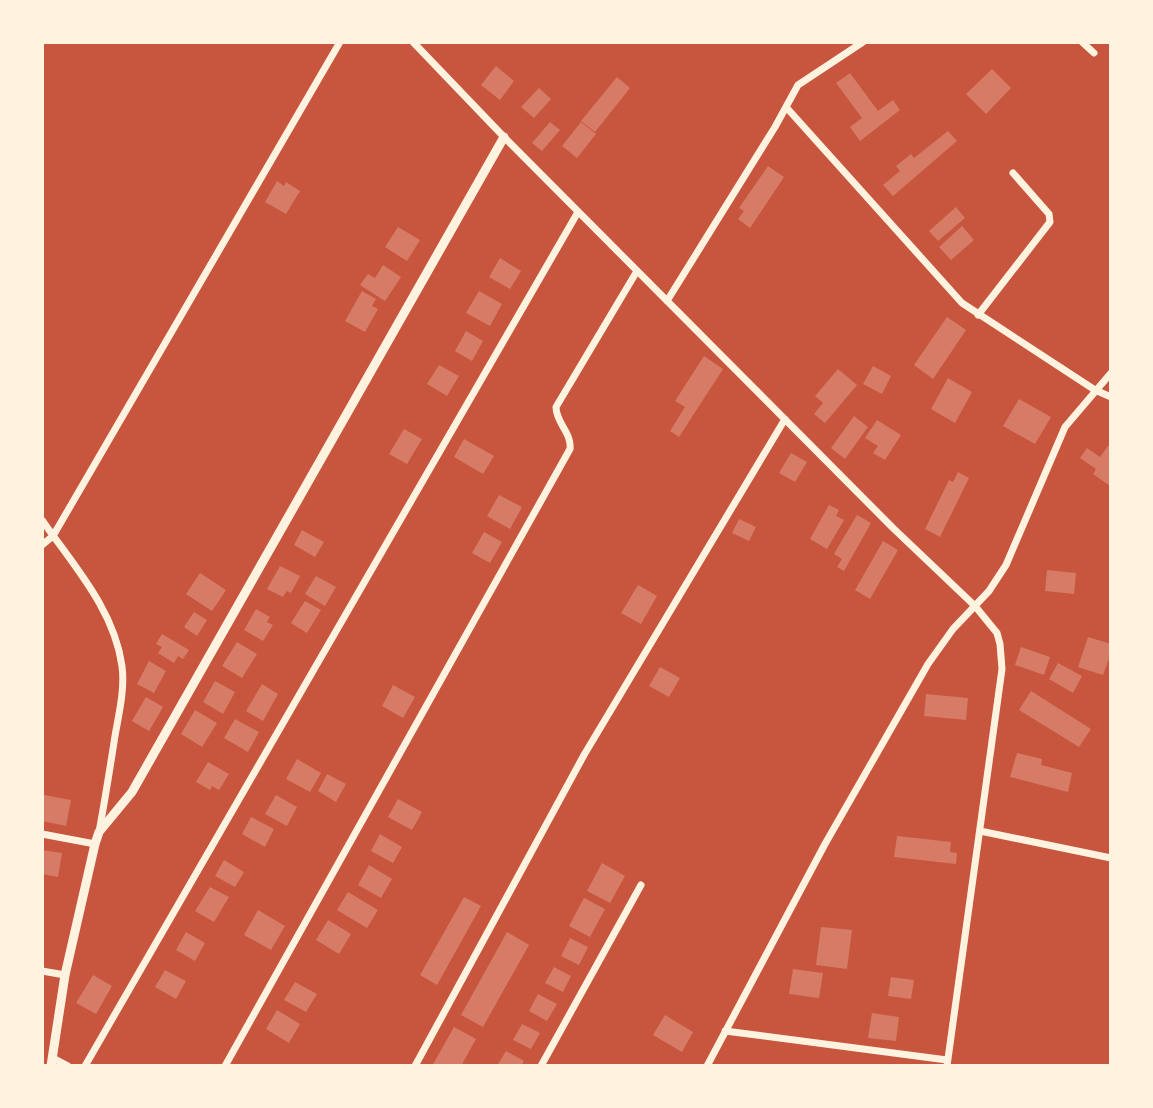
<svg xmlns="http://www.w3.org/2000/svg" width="1153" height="1108" font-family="Figtree,sans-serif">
	<rect width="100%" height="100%" fill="#c8553d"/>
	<path fill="#d67c66" d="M496 66 514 81 500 100 481 85Z
		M992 69 1011 88 986 114 966 94Z
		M850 73 878 111 893 100 900 110 860 141 850 127 862 118 836 83Z
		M617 77 630 88 595 132 581 121Z
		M539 88 551 99 534 118 521 107Z
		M550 122 560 130 542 151 532 143Z
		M581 122 596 134 577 158 562 146Z
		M948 131 957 141 893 196 883 185 900 171 896 166 911 154 914 158Z
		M768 166 784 177 750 228 738 219 744 211 739 208Z
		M277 181 284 186 286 182 300 191 286 214 265 202Z
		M956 207 965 218 938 241 929 231Z
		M962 226 974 240 951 260 939 247Z
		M398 227 420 240 407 261 385 247Z
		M500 258 521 271 510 289 489 277Z
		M383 265 401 277 385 301 360 285 368 274 375 278Z
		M362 291 376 299 372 306 378 309 365 332 345 321Z
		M479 291 502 304 490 326 466 313Z
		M947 317 966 330 933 379 914 365Z
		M466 331 483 341 472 361 455 351Z
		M704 356 723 369 679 437 670 431 685 407 675 401Z
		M439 365 459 376 447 396 427 384Z
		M873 366 891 376 882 394 863 384Z
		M838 369 857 385 825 423 814 414 823 403 815 396Z
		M948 378 972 392 955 423 931 409Z
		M1019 399 1051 417 1035 444 1003 426Z
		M854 416 868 427 845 459 831 448Z
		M877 420 901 435 885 460 873 453 878 446 865 438Z
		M404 429 422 439 407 464 389 454Z
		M464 439 494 456 483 474 454 457Z
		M1111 442V485L1110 486 1093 474 1096 469 1080 458 1087 448 1100 457Z
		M791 453 807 462 795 482 779 473Z
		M958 472 969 478 940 537 925 529 949 480 953 482Z
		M499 495 522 507 510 529 487 516Z
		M829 505 839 510 836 516 844 520 827 549 810 539Z
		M857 515 871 523 844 571 837 567 842 559 834 554Z
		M739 519 756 527 749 541 732 533Z
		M302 530 324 542 315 557 294 545Z
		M484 532 502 542 490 563 472 553Z
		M883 541 898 550 870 599 855 590Z
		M280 566 300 576 291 593 287 591 283 597 267 589Z
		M1047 570 1076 573 1074 594 1045 591Z
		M200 573 226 590 212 611 186 594Z
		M316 576 336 587 325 606 305 594Z
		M638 585 657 596 641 624 621 613Z
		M305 601 321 610 307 633 291 623Z
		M256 609 270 617 267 622 273 625 263 641 244 630Z
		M194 612 207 620 197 636 184 627Z
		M162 634 189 650 183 659 178 656 174 663 158 653 162 647 156 644Z
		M1088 637 1111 644V653L1103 675 1078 667Z
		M237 642 257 654 242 678 222 666Z
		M1021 647 1050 657 1044 675 1015 665Z
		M149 661 166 671 154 693 137 684Z
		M1058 663 1082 676 1073 693 1049 679Z
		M660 667 680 678 669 697 649 686Z
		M215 681 235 692 223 714 203 702Z
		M262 684 278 694 263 721 246 711Z
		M393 685 415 697 403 718 382 706Z
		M1031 691 1091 729 1079 747 1019 710Z
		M926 694 968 698 966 720 924 716Z
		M146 697 163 707 149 731 132 721Z
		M195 710 217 723 202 747 181 734Z
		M235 719 259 732 248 752 224 738Z
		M1017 753 1042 759 1041 765 1072 773 1068 792 1010 777Z
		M297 759 321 773 310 792 286 779Z
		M208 762 229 774 219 790 212 786 210 790 196 782Z
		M327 774 346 784 336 802 318 791Z
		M44 795 71 800 66 826 42 821Z
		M276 795 297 807 287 826 265 814Z
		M398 799 422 812 412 830 388 817Z
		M251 817 274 829 265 847 242 834Z
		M380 834 402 847 393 863 371 851Z
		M897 836 951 842 950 852 957 853 956 864 894 857Z
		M42 850 62 853 58 877 42 874Z
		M224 860 244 872 235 887 215 876Z
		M602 863 625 876 610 903 587 891Z
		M369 865 392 879 381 898 358 885Z
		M210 887 229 897 214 922 195 911Z
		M348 892 378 910 367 928 337 910Z
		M464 897 481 906 437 985 420 975Z
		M584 898 605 909 590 937 569 926Z
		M258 910 285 926 271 950 244 935Z
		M328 920 351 934 339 954 316 940Z
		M821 927 852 930 847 969 816 965Z
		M186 932 205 943 195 961 176 950Z
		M507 932 529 945 483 1027 461 1015Z
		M570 938 588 947 579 965 561 956Z
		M554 967 571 976 563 992 545 983Z
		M793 969 823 973 819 998 789 994Z
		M165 970 186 981 176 999 155 987Z
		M93 975 112 986 96 1014 76 1003Z
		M891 977 914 980 911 999 888 996Z
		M295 982 317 994 306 1012 284 1000Z
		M538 994 557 1004 547 1021 529 1011Z
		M277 1010 300 1024 289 1043 266 1029Z
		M872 1013 899 1017 896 1041 868 1038Z
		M665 1015 693 1032 682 1052 653 1035Z
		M522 1024 540 1033 531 1049 513 1040Z
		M454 1027 476 1039 461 1066H432Z
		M506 1051 524 1061 521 1066H497Z"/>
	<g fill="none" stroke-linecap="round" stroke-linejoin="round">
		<path stroke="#fff3e0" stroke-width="7" d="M413 42 504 137 893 528 975 606 997 633 1000 644 1002 669 947 1066
			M1082 42 1094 53
			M786 107 962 303 1095 390 1111 397
			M667 301 775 127 798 85 863 42
			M978 315 1050 222 1049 214 1013 173
			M42 520C73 565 114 609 122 666 125 689 119 713 115 736 110 768 105 800 99 832
			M42 545 53 536 340 42
			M980 831 1111 858
			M42 834 95 844
			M42 971 65 975
			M725 1031 947 1060
			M53 1058 68 1066
			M85 1066 578 212
			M225 1066 570 449C572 433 556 423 556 407L637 271
			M415 1066 584 755 785 419
			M541 1066 641 885
			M707 1066 825 844 928 664 953 629 989 591 1006 565 1065 427 1111 373"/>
		<path stroke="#fff3e0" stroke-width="9" d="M51 1066 65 975 95 844 99 832 132 792 504 137"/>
	</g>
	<rect width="1153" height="1108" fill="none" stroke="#fff3e0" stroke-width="88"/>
</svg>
